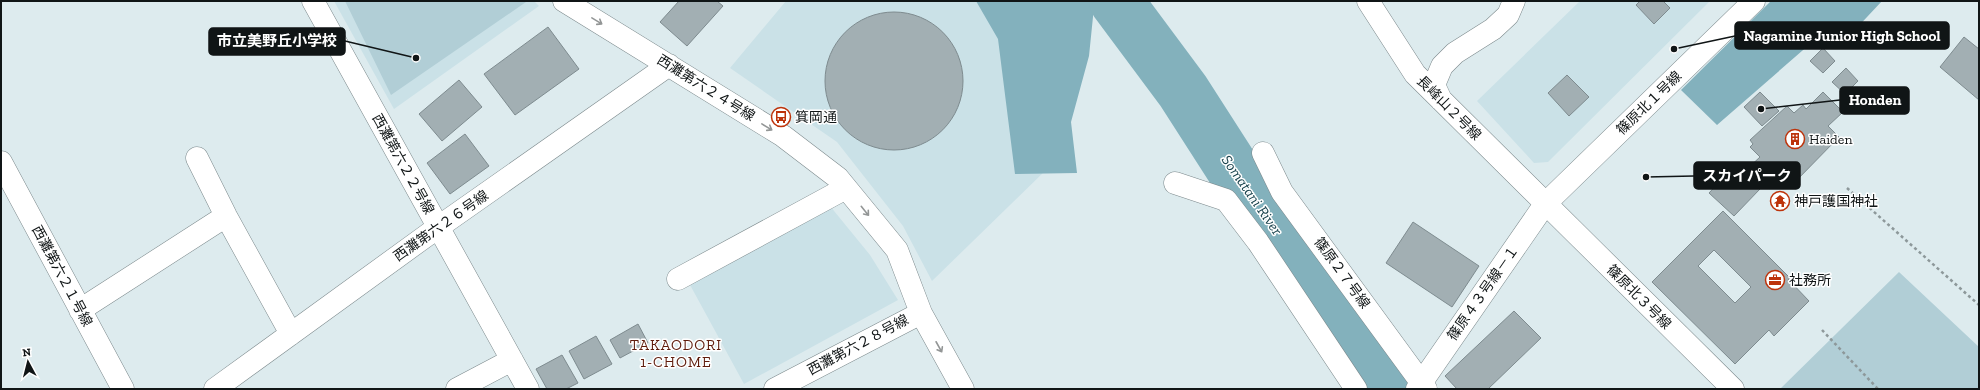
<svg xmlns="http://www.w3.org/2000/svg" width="1980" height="390" font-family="'Zilla Slab','Noto Sans JP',serif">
	<rect width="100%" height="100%" fill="#ddebee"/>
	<path fill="#cae1e7" d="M334 1H534L539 6 394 109Z
		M786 1H983L1027 46 1046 170 932 281 903 226 837 142 730 68Z
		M1580 1H1710L1548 162 1534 163 1477 101Z
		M830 206 870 255 898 300 744 384 689 283Z"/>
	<path fill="#b1ced6" d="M345 1H525L526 2 391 95Z
		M1899 272 1979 347V389H1780Z"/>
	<path fill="#83b1bd" d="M976 1H1090L1094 7 1089 56 1071 122 1077 173 1015 174 998 39Z
		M1771 1H1882L1838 48 1810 44 1717 125 1681 90Z"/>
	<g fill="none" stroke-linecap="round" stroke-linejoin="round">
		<path stroke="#83b1bc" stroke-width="54" d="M1116 1 1183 91 1235 172 1388 389"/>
	</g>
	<path fill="#a2afb3" stroke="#7e8b8f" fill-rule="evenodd" d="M679 1H717L723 6 687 46 660 22Z
		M1640 1H1663L1670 8 1654 24 1636 5Z
		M825 81a69 69 0 1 1 138 0a69 69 0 1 1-138 0Z
		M548 27 579 69 515 115 484 74Z
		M1964 37 1979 49V100L1940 67Z
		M1823 48 1835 61 1823 73 1810 61Z
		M1846 68 1858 81 1845 94 1832 82Z
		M1567 75 1589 97 1569 116 1548 93Z
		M459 80 482 107 442 141 419 114Z
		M1760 92 1779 111 1762 126 1744 107Z
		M1823 92 1843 112 1828 126 1839 137 1793 184 1783 174 1770 189 1747 169 1760 157 1750 147 1753 144 1750 140 1787 106 1794 113 1803 105 1806 109Z
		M465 134 489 166 450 194 427 163Z
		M1735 165 1760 189 1734 216 1709 193Z
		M1723 211 1790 278 1788 279 1809 301 1774 336 1769 330 1735 364 1652 282ZM1714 250 1751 287 1735 303 1698 266Z
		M1413 222 1479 266 1452 307 1386 263Z
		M1514 311 1541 338 1488 389H1457L1445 376Z
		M638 324 648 343 620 358 610 340Z
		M596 336 612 364 584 379 569 351Z
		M562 355 578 383 566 389H547L536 369Z"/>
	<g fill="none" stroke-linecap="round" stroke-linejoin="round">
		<defs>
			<path id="street" d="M313 1 528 389
				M564 1 783 136 838 178 897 250 921 313 963 389
				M1368 1 1415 74 1733 389
				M1441 100 1434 85 1442 66 1455 53 1493 29 1508 15 1514 1
				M1263 153 1282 192 1426 389
				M197 158 226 216 291 334
				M1 162 123 389
				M1175 183 1226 200 1258 242 1356 389
				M678 279 846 188
				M80 310 226 216
				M215 389 437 228 669 65
				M457 389 512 360
				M775 389 921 313
				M1417 389 1545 204 1754 1"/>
		</defs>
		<use href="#street" stroke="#7c898c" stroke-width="23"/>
		<path stroke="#8d989a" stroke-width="2.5" stroke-dasharray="3 3" stroke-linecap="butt" d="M1847 188 1979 305
			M1822 330 1878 389"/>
		<use href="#street" stroke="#fff" stroke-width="22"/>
	</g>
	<defs><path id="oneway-shaft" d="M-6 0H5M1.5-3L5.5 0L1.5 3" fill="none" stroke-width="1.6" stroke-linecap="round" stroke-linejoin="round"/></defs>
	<g stroke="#939696">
		<use href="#oneway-shaft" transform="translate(597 21) rotate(31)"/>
		<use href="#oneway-shaft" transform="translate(767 127) rotate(31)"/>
		<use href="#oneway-shaft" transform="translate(865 211) rotate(51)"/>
		<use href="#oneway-shaft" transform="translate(939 347) rotate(61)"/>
	</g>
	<defs>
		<symbol id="bus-ring" viewBox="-11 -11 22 22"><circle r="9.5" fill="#fff" stroke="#bd330b" stroke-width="1.5"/><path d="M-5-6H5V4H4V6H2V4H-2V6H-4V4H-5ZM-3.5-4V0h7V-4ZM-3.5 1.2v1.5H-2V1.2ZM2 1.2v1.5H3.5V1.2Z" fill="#bd330b"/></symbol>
		<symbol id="building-ring" viewBox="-11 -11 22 22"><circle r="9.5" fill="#fff" stroke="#bd330b" stroke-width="1.5"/><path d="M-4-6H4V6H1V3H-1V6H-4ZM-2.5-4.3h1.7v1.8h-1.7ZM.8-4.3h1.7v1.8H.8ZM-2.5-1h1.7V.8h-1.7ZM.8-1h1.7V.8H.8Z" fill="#bd330b"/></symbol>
		<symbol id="temple-ring" viewBox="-11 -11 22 22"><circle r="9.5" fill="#fff" stroke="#bd330b" stroke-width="1.5"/><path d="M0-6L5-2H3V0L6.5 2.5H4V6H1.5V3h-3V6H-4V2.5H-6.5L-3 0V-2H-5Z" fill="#bd330b"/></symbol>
		<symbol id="office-ring" viewBox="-11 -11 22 22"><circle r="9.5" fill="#fff" stroke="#bd330b" stroke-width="1.5"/><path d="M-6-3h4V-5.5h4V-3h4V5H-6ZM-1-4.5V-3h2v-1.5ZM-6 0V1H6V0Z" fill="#bd330b"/></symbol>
	</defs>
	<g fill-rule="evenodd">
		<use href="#bus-ring" x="770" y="106" width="22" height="22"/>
		<use href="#building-ring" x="1784" y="128" width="22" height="22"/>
		<use href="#temple-ring" x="1769" y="190" width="22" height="22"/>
		<use href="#office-ring" x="1764" y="269" width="22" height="22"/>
	</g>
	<g text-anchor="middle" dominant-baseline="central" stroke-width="3" stroke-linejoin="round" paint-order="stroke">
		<g font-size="14" fill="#101516" stroke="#fff">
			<text transform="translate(706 88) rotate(32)">西灘第六２４号線</text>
			<text transform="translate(1649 103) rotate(-44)">篠原北１号線</text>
			<text transform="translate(1449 108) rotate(45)">長峰山２号線</text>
			<text transform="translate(403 164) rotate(61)">西灘第六２２号線</text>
			<text transform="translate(441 226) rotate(-35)">西灘第六２６号線</text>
			<text transform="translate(1342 273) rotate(54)">篠原２７号線</text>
			<text transform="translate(62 276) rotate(62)">西灘第六２１号線</text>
			<text transform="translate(1483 293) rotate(-55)">篠原４３号線－１</text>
			<text transform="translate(1639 297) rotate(45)">篠原北３号線</text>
			<text transform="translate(858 345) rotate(-28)">西灘第六２８号線</text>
		</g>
		<g font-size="14" fill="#101516" stroke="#fff" text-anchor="start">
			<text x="795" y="117">箕岡通</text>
			<text x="1809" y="139">Haiden</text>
			<text x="1794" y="201">神戸護国神社</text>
			<text x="1789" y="280">社務所</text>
		</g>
		<g font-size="15" font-style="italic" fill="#18424c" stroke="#fff">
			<text transform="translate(1252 195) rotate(55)">Somatani River</text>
		</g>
		<g font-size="15" letter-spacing="1" fill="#5f1d0d" stroke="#fff">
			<text x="676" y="345">TAKAODORI<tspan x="676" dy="17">1-CHOME</tspan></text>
		</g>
	</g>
	<path fill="none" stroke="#101516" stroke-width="1.5" d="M1674 49L1735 36M416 58L345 41M1761 109L1840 100M1646 177L1694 176"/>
	<g fill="#101516" stroke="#fff" stroke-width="1.5">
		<circle cx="1674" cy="49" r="4"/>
		<circle cx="416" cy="58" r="4"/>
		<circle cx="1761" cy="109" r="4"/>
		<circle cx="1646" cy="177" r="4"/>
	</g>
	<g fill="#101516" stroke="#101516" stroke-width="1.5">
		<rect x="1735" y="22" width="214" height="27" rx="4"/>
		<rect x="209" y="28" width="136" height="27" rx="4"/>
		<rect x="1840" y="87" width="69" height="27" rx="4"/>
		<rect x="1694" y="162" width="106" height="27" rx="4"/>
	</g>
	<g font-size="15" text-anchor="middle" font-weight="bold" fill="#fff">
		<text x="1842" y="41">Nagamine Junior High School</text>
		<text x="277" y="46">市立美野丘小学校</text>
		<text x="1875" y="105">Honden</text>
		<text x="1747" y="181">スカイパーク</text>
	</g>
	<rect width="1980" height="390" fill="none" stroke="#101516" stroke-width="4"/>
	<g transform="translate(28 362) rotate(353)" stroke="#ffffff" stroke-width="3" paint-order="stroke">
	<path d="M0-3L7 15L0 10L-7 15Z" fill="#101516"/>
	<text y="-6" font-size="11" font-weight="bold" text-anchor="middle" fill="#101516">N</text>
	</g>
</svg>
